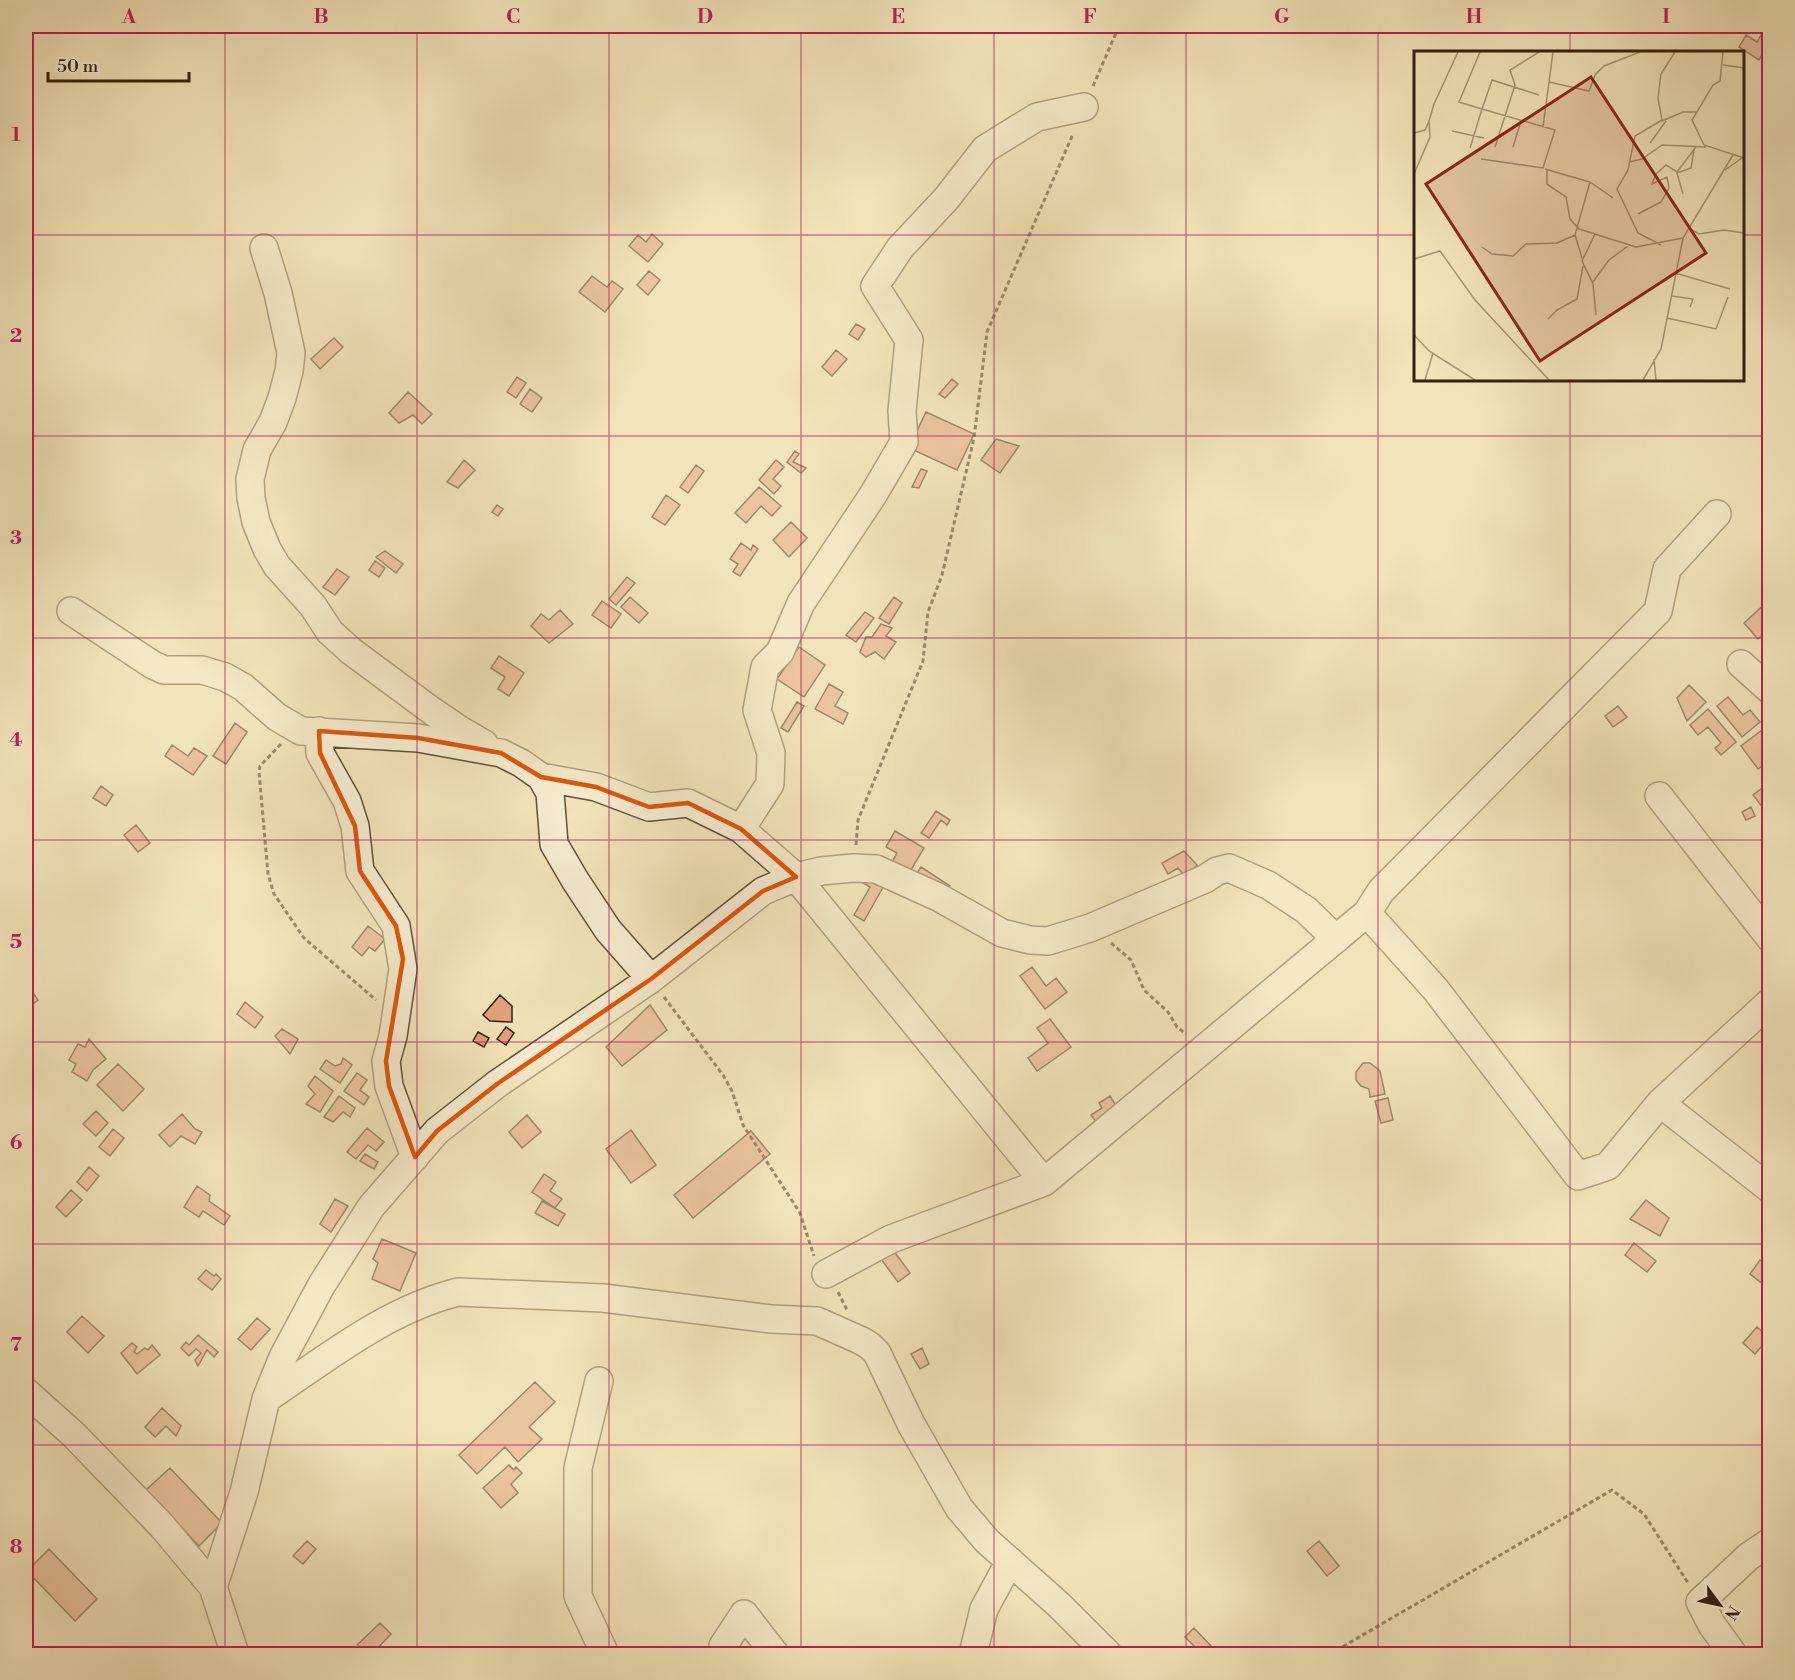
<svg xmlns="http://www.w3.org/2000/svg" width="1795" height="1680" font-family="'Libre Bodoni',serif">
	<rect width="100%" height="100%" fill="#f2e4ba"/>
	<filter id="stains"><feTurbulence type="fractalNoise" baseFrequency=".00333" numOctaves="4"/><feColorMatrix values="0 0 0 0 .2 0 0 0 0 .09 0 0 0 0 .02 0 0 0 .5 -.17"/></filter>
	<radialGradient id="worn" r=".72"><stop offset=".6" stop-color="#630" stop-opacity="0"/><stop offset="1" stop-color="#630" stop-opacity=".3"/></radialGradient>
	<path fill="#e3a180" stroke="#33200b" stroke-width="1.5" d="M1746 35 1757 42 1761 35 1770 41 1759 60 1739 47Z
		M652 234 663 244 648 262 629 246 638 235 646 242Z
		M649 271 660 280 648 295 637 285Z
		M592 276 607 287 612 281 623 289 605 312 579 292Z
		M856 324 865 329 858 340 849 334Z
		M334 338 343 347 320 369 311 359Z
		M836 350 847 359 832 376 822 367Z
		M517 377 526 383 516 398 507 392Z
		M952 379 958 384 945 398 939 394Z
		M530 389 542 398 532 412 520 404Z
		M408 392 432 414 422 424 413 415 399 423 389 413Z
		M926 412 974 434 957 470 909 448Z
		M996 439 1019 446 1000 473 981 460Z
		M795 451 799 454 793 462 806 468 801 473 787 462Z
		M464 460 475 470 458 488 447 482Z
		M776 460 784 467 773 479 781 486 774 494 759 480Z
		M696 465 704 471 688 493 680 487Z
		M921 469 927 471 919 488 912 487Z
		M759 487 781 506 772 516 761 506 746 523 735 513Z
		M666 495 680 505 665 525 652 517Z
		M497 505 503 509 498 516 492 512Z
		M791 522 807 538 789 557 773 540Z
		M741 543 751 550 753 545 758 549 740 576 733 572 738 564 730 559Z
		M385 551 403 564 396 573 376 557Z
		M375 561 385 568 379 577 369 570Z
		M337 569 349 577 335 595 323 587Z
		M627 577 635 583 616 605 609 599Z
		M630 597 648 613 639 623 621 607Z
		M894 597 902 603 889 624 879 618Z
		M602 601 621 614 611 628 592 615Z
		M1768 601 1770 603V628L1758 639 1744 623Z
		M560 610 573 624 549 643 531 626 541 614 549 620Z
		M865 612 874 618 856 642 846 635Z
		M881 624 892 628 886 636 896 642 884 659 875 652 866 657 860 652 866 637H872Z
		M1770 637V653L1762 645Z
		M799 647 825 665 804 697 777 679Z
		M499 656 524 673 509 696 498 689 505 677 491 668Z
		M829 684 843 692 835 706 848 713 843 724 815 709Z
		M1689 685 1706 702 1687 721 1677 698Z
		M1728 697 1743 715 1750 710 1760 722 1742 737 1717 706Z
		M797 702 804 706 788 732 781 728Z
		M1618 706 1627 717 1613 727 1605 716Z
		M1708 709 1736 742 1721 755 1715 748 1721 743 1708 727 1698 735 1690 725Z
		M235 723 247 732 226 764 213 756Z
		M1762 730 1769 739 1762 744 1770 753V760L1758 769 1741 746Z
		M172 745 188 756 194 748 207 756 193 775 165 756Z
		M101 786 113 795 106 806 93 798Z
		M1765 786 1770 792V817L1753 795Z
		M1751 807 1755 816 1746 820 1742 812Z
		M936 811 950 820 947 825 941 820 929 838 921 833Z
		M136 825 150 843 138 852 124 835Z
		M895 831 924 848 908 875 891 864 897 853 886 847Z
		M1184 851 1197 865 1186 877 1178 868 1168 874 1162 863Z
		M921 867 950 886 937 906 913 879Z
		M858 880 886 882 864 921 854 915 870 887Z
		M368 926 385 939 375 951 369 947 362 956 352 947Z
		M1032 967 1046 986 1056 978 1067 992 1045 1009 1020 976Z
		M26 983 38 1000 26 1009Z
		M500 995 512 1006V1022L490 1021 483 1015Z
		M245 1002 263 1017 255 1028 237 1014Z
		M650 1005 667 1030 622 1066 606 1047Z
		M1050 1019 1071 1047 1037 1071 1028 1058 1048 1043 1037 1028Z
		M506 1027 514 1033 506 1045 497 1039Z
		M282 1029 298 1039 290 1054 275 1036Z
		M478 1032 489 1038 484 1047 473 1041Z
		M89 1039 106 1059 93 1070 87 1081 72 1072 76 1064 69 1060 78 1044 85 1047Z
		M343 1058 352 1065 340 1083 320 1069 326 1060 335 1066 341 1064Z
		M1363 1063H1370L1380 1071 1385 1094 1370 1097 1369 1089 1361 1086 1356 1080V1072Z
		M118 1064 144 1089 123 1111 97 1085Z
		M357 1073 367 1080 360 1090 369 1097 364 1105 344 1091Z
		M315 1076 333 1091 320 1112 306 1104 315 1094 308 1086Z
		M339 1096 355 1108 350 1117 343 1112 333 1122 324 1117Z
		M1110 1096 1120 1112 1099 1126 1091 1115 1102 1108 1099 1103Z
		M1388 1098 1393 1120 1381 1123 1375 1101Z
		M96 1111 108 1123 96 1136 83 1124Z
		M182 1114 195 1129 202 1132 195 1144 181 1136 170 1147 159 1135Z
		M527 1115 541 1132 522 1148 509 1132Z
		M367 1128 384 1142 376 1151 368 1145 356 1159 347 1152Z
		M113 1129 124 1138 110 1156 99 1147Z
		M631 1130 656 1165 631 1183 606 1149Z
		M751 1131 770 1154 693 1218 674 1195Z
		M365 1154 378 1162 374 1169 360 1161Z
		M89 1167 99 1176 87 1191 77 1182Z
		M544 1174 556 1182 550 1191 562 1199 555 1208 532 1192Z
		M197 1186 210 1195 209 1201 230 1216 224 1225 203 1211 199 1217 184 1207Z
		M71 1190 82 1200 66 1217 56 1207Z
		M335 1199 348 1206 331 1232 320 1224Z
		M1646 1200 1669 1218 1660 1236 1630 1219Z
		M542 1201 565 1214 558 1226 535 1213Z
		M382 1239 416 1253 400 1291 372 1279 378 1263 373 1259Z
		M1634 1243 1656 1261 1647 1272 1625 1255Z
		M893 1250 910 1273 898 1282 881 1259Z
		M1760 1260 1770 1267V1276L1763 1284 1750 1274Z
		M206 1270 214 1276 216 1274 221 1279 212 1290 198 1279Z
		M82 1316 104 1336 88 1353 67 1332Z
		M257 1318 270 1329 251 1350 238 1339Z
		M1757 1327 1769 1338 1755 1354 1743 1343Z
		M198 1335 218 1352 214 1357 207 1350 198 1366 195 1360 201 1353 196 1349 189 1356 181 1348 186 1342 189 1345Z
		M132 1343 137 1347 134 1352 137 1354 145 1348 148 1350 152 1345 160 1355 137 1374 121 1353Z
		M922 1348 929 1364 920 1369 911 1354Z
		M535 1382 555 1402 529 1427 542 1439 518 1462 505 1447 477 1474 459 1455Z
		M162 1408 181 1426 176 1436 166 1426 155 1437 145 1427Z
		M509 1465 514 1470 516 1467 522 1473 511 1484 518 1493 501 1508 483 1488Z
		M170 1468 222 1523 199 1546 146 1490Z
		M307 1541 316 1549 303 1564 293 1556Z
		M1319 1541 1339 1566 1327 1576 1307 1551Z
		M49 1549 97 1599 75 1621 27 1571Z
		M380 1623 391 1634 372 1654H366L357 1645Z
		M1194 1628 1212 1647 1204 1654H1202L1185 1637Z"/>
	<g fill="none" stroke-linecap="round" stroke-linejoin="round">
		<defs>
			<path id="minor" d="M264 248 278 293 291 353 289 371 282 398 273 422 257 450 250 479 251 498 256 522 267 549 277 566 313 606 330 632 351 651 432 711 460 730 484 744
				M1717 514 1667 569 1658 611 1381 891 1367 913 1436 990 1578 1176 1608 1166 1660 1103 1770 1002
				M71 611 153 665 164 670H202L225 677 243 687 277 717 301 731 418 738 501 753 521 763 541 777 550 793 554 844 575 880 608 930 651 979
				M1741 664 1770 690
				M319 731 320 753 347 801 355 826 360 871 396 926 403 969 393 1036 386 1061 389 1086 415 1157
				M541 777 596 787 649 807 688 803 741 829 796 877 1044 1182 1367 913
				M1659 796 1770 938
				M741 829 770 784 771 753 757 710 765 667 780 652 801 603 873 495 904 442 902 411 909 340 875 286 900 248 946 199 985 149 1037 117 1084 107
				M1660 1103 1770 1189
				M826 1274 891 1239 1044 1182
				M599 1381 578 1468V1596L605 1654
				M26 1392 74 1435 162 1526 213 1587 235 1654
				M266 1399C326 1359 386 1310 458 1292L603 1298 771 1319 817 1321 862 1341 870 1346 877 1353 911 1424 959 1508 987 1541 1059 1605 1108 1654
				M213 1587 244 1492 266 1399 283 1357 321 1286 371 1207 437 1131 497 1084 651 979 763 891 796 877 821 871 853 868 876 869 938 897 1002 933 1030 940 1048 941 1090 928 1205 879 1217 871 1229 868 1268 885 1306 910 1336 939
				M726 1654 723 1646 744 1614 775 1654
				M973 1654 984 1609 1010 1561
				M1733 1654 1712 1625 1700 1602 1748 1557 1770 1542"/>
		</defs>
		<use href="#minor" stroke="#635137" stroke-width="30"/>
		<path stroke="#33200b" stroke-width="3" stroke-dasharray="4.5 3" stroke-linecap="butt" d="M1093 86 1119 26
			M281 744 260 766 259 772 268 874 274 894 304 938 376 1000
			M856 845 858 820 923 661 928 612 942 575 974 438 987 332 1073 134
			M1111 943 1131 960 1144 990 1168 1012 1177 1027 1186 1034
			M664 997 723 1075 732 1091 743 1125 800 1213 814 1256
			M838 1292 847 1310
			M1330 1654 1612 1490 1644 1514 1688 1583"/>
		<use href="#minor" stroke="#f7edd2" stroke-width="27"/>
	</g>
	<path d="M0 0H1795V1680H0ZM319 731 418 738 501 753 541 777 596 787 649 807 688 803 741 829 796 877 763 891 651 979 497 1084 437 1131 415 1157 389 1086 386 1061 403 959 396 926 360 871 355 826 320 753Z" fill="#f2e4ba" fill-opacity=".55" fill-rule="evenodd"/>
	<path fill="none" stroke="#df560c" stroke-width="4.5" stroke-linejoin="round" d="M319 731 418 738 501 753 541 777 596 787 649 807 688 803 741 829 796 877 763 891 651 979 497 1084 437 1131 415 1157 389 1086 386 1061 403 959 396 926 360 871 355 826 320 753Z"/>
	<path fill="none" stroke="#c2185b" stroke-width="1.5" stroke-opacity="0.55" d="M225 26V1654M417 26V1654M609 26V1654M801 26V1654M994 26V1654M1186 26V1654M1378 26V1654M1570 26V52M26 235H1416M1742 235H1770M1570 380V1654M26 436H1770M26 638H1770M26 840H1770M26 1042H1770M26 1244H1770M26 1445H1770"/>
	<g transform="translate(1414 51)">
		<rect width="330" height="330" fill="#f2e4ba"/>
		<path fill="none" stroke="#a69674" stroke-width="1.5" d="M66 1 45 51 68 58 78 29 125 44M309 1 306 30 299 34 278 69 290 94 330 107M309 14 330 17M135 31 175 40 181 24 190 15 226 1M248 70 269 61H282M129 76 139 1M38 80 70 87M0 82 11 79 15 70M236 92 252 70M81 96 101 34 96 19 125 1M99 96 107 70M56 97 68 58 141 79 129 117 67 108M215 111 228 108 248 94 292 96M131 118 176 131 161 184 168 207M133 118V133L152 146 156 168 165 178 222 196 269 187M311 119 328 107M0 123 16 86 15 70 20 53 44 1M176 131 199 147M269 143 263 122 277 117 280 99M224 163 247 151 255 137 253 126 238 133 242 123 252 114 263 121 282 96M276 178 285 183 310 179 330 182M181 183 168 210 179 233 182 264M247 194 224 182 203 138 214 119 221 85 248 69 244 47 247 23 261 1M68 196 78 203 99 205 112 193 143 192 161 184M0 208 26 200 61 249 135 329M261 222 316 238M178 232 195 209 214 195M258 245 279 248 276 256M253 267 302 278 314 246M134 268 143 259 163 248 169 215M0 284 15 300 61 329M240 308 242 329M11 329 19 302M229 329 247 298 269 187 319 104"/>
		<path fill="#8f2418" fill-opacity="0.15" stroke="#8f2418" stroke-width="3" d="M177 26 292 202 126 310 12 133Z"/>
		<rect width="330" height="330" fill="none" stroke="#33200b" stroke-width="3"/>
	</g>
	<rect width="1795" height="1680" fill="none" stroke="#f2e4ba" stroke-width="66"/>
	<g transform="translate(1720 1605) rotate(123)" stroke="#f7edd2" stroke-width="4.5" paint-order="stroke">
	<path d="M0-4.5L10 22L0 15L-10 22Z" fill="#33200b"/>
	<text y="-9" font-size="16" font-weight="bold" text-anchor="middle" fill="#33200b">N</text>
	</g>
	<path d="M48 72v9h141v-9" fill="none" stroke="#33200b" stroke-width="3"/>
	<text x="57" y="72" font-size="18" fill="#33200b" stroke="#f7edd2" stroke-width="4.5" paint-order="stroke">50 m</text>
	<rect x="33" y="33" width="1729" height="1614" fill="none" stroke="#c2185b" stroke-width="2"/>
	<g font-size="20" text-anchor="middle" font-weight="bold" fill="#c2185b">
		<text x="129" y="23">A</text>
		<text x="321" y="23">B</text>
		<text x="513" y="23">C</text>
		<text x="705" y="23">D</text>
		<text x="898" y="23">E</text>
		<text x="1090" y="23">F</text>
		<text x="1282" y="23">G</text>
		<text x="1474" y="23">H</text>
		<text x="1666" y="23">I</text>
		<text x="16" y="141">1</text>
		<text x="16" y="342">2</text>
		<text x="16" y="544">3</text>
		<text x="16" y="746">4</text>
		<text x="16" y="948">5</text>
		<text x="16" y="1149">6</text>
		<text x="16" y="1351">7</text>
		<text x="16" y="1553">8</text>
	</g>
	<rect width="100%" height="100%" filter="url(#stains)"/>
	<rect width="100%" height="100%" fill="url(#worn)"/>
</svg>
